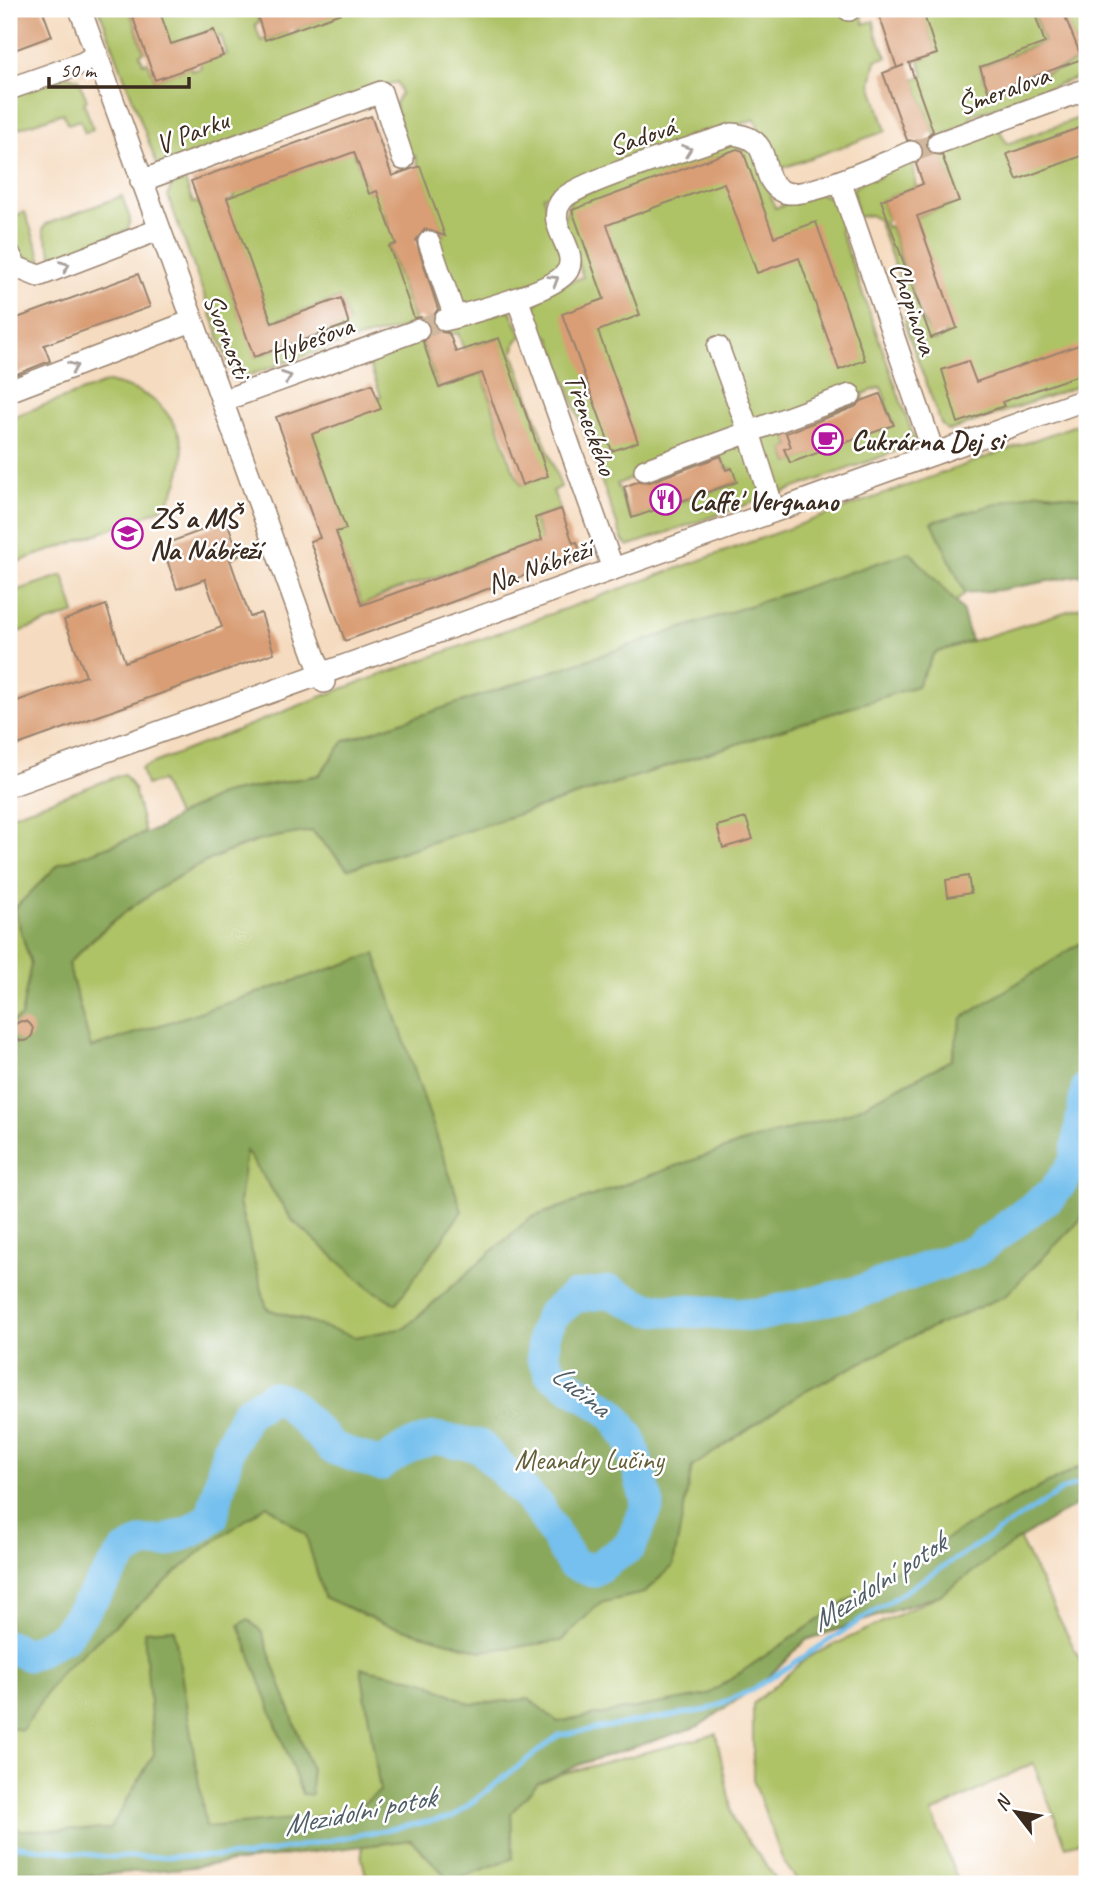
<svg xmlns="http://www.w3.org/2000/svg" width="1096" height="1893" font-family="Caveat,sans-serif">
	<rect width="100%" height="100%" fill="#fff"/>
	<filter id="ink" filterUnits="userSpaceOnUse"><feTurbulence type="fractalNoise" baseFrequency=".0143" numOctaves="2"/><feDisplacementMap in="SourceGraphic" scale="14" xChannelSelector="R" yChannelSelector="G"/><feConvolveMatrix kernelMatrix="1 2 1 2 8 2 1 2 1" color-interpolation-filters="sRGB"/></filter>
	<filter id="wash" filterUnits="userSpaceOnUse"><feTurbulence type="fractalNoise" baseFrequency=".00686" numOctaves="4" result="noise"/><feDisplacementMap in="SourceGraphic" scale="28" xChannelSelector="R" yChannelSelector="G"/><feGaussianBlur stdDeviation="1.57" result="paint"/><feColorMatrix in="noise" values="0 0 0 0 0 0 0 0 0 0 0 0 0 0 0 0 0 1.4 0 .05"/><feComposite in="paint" operator="in"/></filter>
	<g filter="url(#wash)">
		<rect width="100%" height="100%" fill="#f5dbbf"/>
		<path fill="#aec266" stroke="#747642" stroke-width="2" d="M99 9 130 11 144 52 140 54 143 63 147 62 155 80 190 67 192 71 201 68 200 63 227 54 221 36 216 38 213 30 170 45 158 9H270L256 14 259 22 255 24 261 41 288 32 290 35 297 32 296 29 333 15 331 9H837L839 13 847 9H860L864 24 874 21 876 34 887 57 876 60 871 83 886 131 774 171 755 119 543 196 562 253V263L549 277 442 316 419 250 430 245 429 240 444 235 415 156 408 158 395 104 401 93 397 82 158 167Z
			M921 9H1032L1044 42 980 67 989 93 1061 68 1085 57 1080 42 1075 43 1062 9H1087V74L985 111 988 119 982 111 970 116 972 122 936 138 914 79 924 75 919 60 936 53Z
			M68 76 78 79 87 100 84 103 93 129 85 133 80 120 68 124 63 113 14 130 9 128V96Z
			M1087 109V383L948 431 941 424 905 325 907 299 878 220 870 215 857 217 853 189 870 174 873 180 880 177 878 171 913 159 916 187 881 200 888 220 884 222 886 227 890 226 922 319 935 341 946 335 916 217 958 201 939 149 998 127 1007 144 1079 118Z
			M729 140 755 152 775 208 818 193 835 199 844 222 840 230 916 444 776 495 762 443 765 437 784 429 790 446 784 449 789 463 893 423 887 406 882 403 886 401 881 387 863 394 864 400 643 480 640 475 617 484 631 518 736 483 731 468 727 469 718 452 743 445 766 498 628 546 623 541 550 337 539 332 534 308 546 291 583 277 563 222 571 198Z
			M353 151 369 193 380 189 386 219 399 242 388 247 416 325 345 342 235 380 168 196 171 186 184 178 193 203 198 202 255 357 349 323 340 298 271 322 227 201 235 198 234 194Z
			M122 196 130 219 128 230 53 257 43 230 46 224Z
			M25 212 42 261C16 261 9 240 9 217Z
			M510 310 522 336 516 341 513 353 561 487 553 491 560 509 534 519 542 541 396 590 362 605 335 532 345 528 311 434 381 396 367 358 420 336 439 388 482 373 510 462 521 485 546 476 498 338 464 350 458 333 450 335 446 327Z
			M108 382C143 390 166 401 180 437 188 457 178 490 164 506 155 516 30 557 9 565V418Z
			M1087 421V498L1039 492 933 523 965 593 955 603 909 553 344 741 319 775 222 794 177 816 161 781 146 785 141 768 328 694Z
			M63 575 75 613 9 635V593Z
			M1087 605V1492L806 1640 763 1682 573 1739 473 1817 9 1859V1406L310 1322 267 1309 239 1203 246 1150 293 1221 375 955 91 1048 68 964C118 911 183 866 253 843 271 836 293 834 312 831L348 869 917 686 934 653Z
			M124 774 134 789 145 833 59 864 14 909 31 964 21 1017 9 1023V816Z
			M1017 1534 1087 1674V1840L1066 1846 1033 1763 932 1813 959 1884H800L783 1861 753 1779V1704L808 1657 940 1595Z
			M716 1734 734 1822 780 1884H368L362 1859V1846L411 1840 451 1881 513 1858 511 1813 538 1780Z"/>
		<path fill="#8aa85b" stroke="#62693c" stroke-width="2" d="M1039 492 1087 498V581L1081 575 1000 590 965 593 932 522Z
			M910 552 962 609 971 641 934 653 917 686 348 869 312 831C293 834 272 837 254 842 192 861 110 916 68 964L91 1048 375 954 462 1211 396 1304 368 1287 293 1221 246 1151 239 1203 267 1309 355 1337 405 1328 530 1218 744 1142 849 1113 951 1060 962 1018 1087 939V1213L1005 1296 911 1337 802 1393 692 1467 673 1565 644 1593 600 1603 561 1641 481 1651 382 1623 324 1597 306 1535 267 1505 201 1551 61 1672 22 1730 9 1727V1023L21 1017 31 964 14 909 59 864 160 828 177 816 222 794 319 775 344 741Z
			M1087 1463V1498L1016 1541 940 1595 806 1640 763 1682 699 1726 581 1764 538 1783 511 1813 513 1858 451 1881 411 1840 184 1868 9 1882V1819L20 1830 110 1829 154 1754 144 1631 174 1629 206 1827 349 1814 380 1791 361 1668 424 1681 470 1704 529 1699 558 1722 707 1695 836 1608 973 1522Z
			M248 1619 262 1632 311 1769 312 1795 302 1794 239 1625Z"/>
		<g fill="none" stroke-linecap="round" stroke-linejoin="round">
			<path stroke="#74c0ee" stroke-width="5" d="M9 1845 110 1857 247 1856 453 1817 559 1735 707 1710 752 1690 1064 1489 1087 1480"/>
			<path stroke="#74c0ee" stroke-width="33" d="M9 1647 29 1655 65 1636 124 1553 145 1542H164L192 1531 212 1517 228 1450 246 1413 272 1397 286 1401 333 1448 380 1465 406 1448 434 1438 480 1446 539 1508 572 1563 592 1571 630 1546 648 1505 630 1439 611 1412 551 1373 543 1357 544 1335 551 1316 574 1297 610 1292 647 1309 759 1315 859 1292 975 1251 1053 1193 1075 1163 1087 1089"/>
		</g>
		<g id="blocks">
			<path fill="#d99e75" d="M27 9H42L52 36 9 52V15Z
				M130 9H159L171 44 214 30 223 56 155 80Z
				M271 9H347V11L265 40 257 14Z
				M877 9H922L937 54 909 63 933 131 928 135 926 147 930 153 942 155 959 201 917 216 957 328 931 338 881 200 923 184 916 164 924 153 919 142 907 140 883 73 904 65 897 68Z
				M1033 9H1062L1082 59 989 93 980 67 1045 43Z
				M371 116 392 176 420 166 445 236 425 229 416 240 438 309 433 316V324L441 332 449 333 456 352 499 338 548 476 522 485 482 373 439 388 423 342 431 333 430 325 421 317 414 318 389 246 396 244 377 191 369 194 354 152 227 198 272 323 341 298 349 324 254 357 191 181Z
				M1087 125V154L1017 180 1007 154Z
				M737 149 743 151 774 237 816 222 865 360 839 370 799 258 757 273 724 183 661 205 607 225 640 315 598 331 638 442 612 451 562 314 604 299 572 210Z
				M138 274 150 307 44 345 50 361 9 377V321Z
				M1087 342V372L1002 402 1004 406 958 423 942 370 968 361 976 382Z
				M372 384 381 409 312 434 346 529 336 532 362 605 542 540 535 518 561 509 573 543 577 542 582 559 535 576 534 572 345 641 310 541 320 538 276 417Z
				M880 394 894 425 790 463 784 449 791 447 786 433 855 407 861 401Z
				M721 456 726 470 732 468 737 482 632 518 624 487 639 481 650 482Z
				M227 521 239 556 230 560 250 617 261 613 274 653 9 748V704L86 676 64 620 106 605 125 662 222 627 205 579 177 589 162 545Z
				M746 818 753 839 723 848 717 826Z
				M968 876 971 893 948 897 946 880Z
				M13 1031a10 10 0 1 1 20 0a10 10 0 1 1-20 0Z"/>
		</g>
	</g>
	<g filter="url(#ink)">
		<use href="#blocks" fill-opacity="0" stroke="#98826e" stroke-width="2"/>
		<g fill="none" stroke-linecap="round" stroke-linejoin="round">
			<path stroke="#d0b89f" stroke-width="21" stroke-dasharray="21 10" stroke-linecap="butt" d="M911 152 938 143
				M418 330 445 320"/>
			<defs>
				<path id="street" d="M80 9 324 682
					M848 9 849 10
					M9 89 83 63 97 54
					M938 143 1087 89
					M141 181 381 92 403 159
					M840 181 934 454
					M429 242 455 317
					M9 253 16 267 38 276 158 230
					M517 298 613 569
					M445 320C469 313 557 291 568 270 579 248 542 223 563 199 579 181 702 145 732 134 780 139 753 178 784 192 803 201 889 161 911 152
					M718 347 749 432 850 395
					M9 391 192 321
					M222 401 418 330
					M645 470 749 432 774 511
					M9 786 1087 399"/>
			</defs>
			<use href="#street" stroke="#98826e" stroke-width="24"/>
			<use href="#street" stroke="#fff" stroke-width="21"/>
		</g>
		<defs><path id="oneway-chevron" d="M-2-3.5L2.5 0L-2 3.5" fill="none" stroke-width="1.6" stroke-linecap="round" stroke-linejoin="round" transform="scale(1.75)"/></defs>
		<g stroke="#a79f9a">
			<use href="#oneway-chevron" transform="translate(687 150) rotate(-20)"/>
			<use href="#oneway-chevron" transform="translate(65 266) rotate(-22)"/>
			<use href="#oneway-chevron" transform="translate(554 280) rotate(-32)"/>
			<use href="#oneway-chevron" transform="translate(73 367) rotate(-21)"/>
			<use href="#oneway-chevron" transform="translate(287 377) rotate(-20)"/>
		</g>
	</g>
	<defs>
		<symbol id="cafe-ring" viewBox="-11 -11 22 22"><circle r="9.5" fill="#fff" stroke="#b5179e" stroke-width="1.5"/><path d="M-5.5-4.5H6V0H3Q3 3.5 0 3.5H-2.5Q-5.5 3.5-5.5 0ZM3-3.2v2h1.7v-2ZM-6 4.5H4V6H-6Z" fill="#b5179e"/></symbol>
		<symbol id="restaurant-ring" viewBox="-11 -11 22 22"><circle r="9.5" fill="#fff" stroke="#b5179e" stroke-width="1.5"/><path d="M-5-6h1v4h1v-4h1v4h1v-4h1v5L-1.5 .5V6h-2V.5L-5-1ZM5-6V6H3V1.5H1.5Q1.5-4 5-6Z" fill="#b5179e"/></symbol>
		<symbol id="school-ring" viewBox="-11 -11 22 22"><circle r="9.5" fill="#fff" stroke="#b5179e" stroke-width="1.5"/><path d="M0-5L7-2L0 1L-7-2ZM-4 1L0 2.5L4 1V4Q0 6-4 4Z" fill="#b5179e"/></symbol>
	</defs>
	<g fill-rule="evenodd">
		<use href="#cafe-ring" x="810" y="422" width="35" height="35"/>
		<use href="#restaurant-ring" x="648" y="482" width="35" height="35"/>
		<use href="#school-ring" x="110" y="516" width="35" height="35"/>
	</g>
	<g text-anchor="middle" dominant-baseline="central" stroke-width="5" stroke-linejoin="round" paint-order="stroke">
		<g font-size="28" fill="#3b2a1e" stroke="#fff">
			<text transform="translate(1003 90) rotate(-20)">Šmeralova</text>
			<text transform="translate(192 132) rotate(-21)">V Parku</text>
			<text transform="translate(642 136) rotate(-19)">Sadová</text>
			<text transform="translate(914 308) rotate(71)">Chopinova</text>
			<text transform="translate(228 336) rotate(69)">Svornosti</text>
			<text transform="translate(311 339) rotate(-20)">Hybešova</text>
			<text transform="translate(591 424) rotate(70)">Třeneckého</text>
			<text transform="translate(539 566) rotate(-20)">Na Nábřeží</text>
		</g>
		<g font-size="28" font-weight="bold" fill="#3b2a1e" stroke="#fff" text-anchor="start">
			<text x="851" y="440">Cukrárna Dej si</text>
			<text x="689" y="500">Caffe' Vergnano</text>
			<text x="150" y="517">ZŠ a MŠ<tspan x="150" dy="32">Na Nábřeží</tspan></text>
		</g>
		<g font-size="28" fill="#635f37" stroke="#fff">
			<text x="589" y="1459">Meandry Lučiny</text>
		</g>
		<g font-size="30" font-style="italic" fill="#4f5e67" stroke="#fff">
			<text transform="translate(581 1390) rotate(39)">Lučina</text>
			<text transform="translate(878 1582) rotate(-33)">Mezidolní potok</text>
			<text transform="translate(359 1811) rotate(-11)">Mezidolní potok</text>
		</g>
	</g>
	<rect width="1096" height="1893" fill="none" stroke="#fff" stroke-width="35"/>
	<g transform="translate(1016 1812) rotate(301)" stroke="#ffffff" stroke-width="5" paint-order="stroke">
	<path d="M0-5L12 26L0 18L-12 26Z" fill="#3b2a1e"/>
	<text y="-10" font-size="19" font-weight="bold" text-anchor="middle" fill="#3b2a1e">N</text>
	</g>
	<path d="M49 77v10h140v-10" fill="none" stroke="#3b2a1e" stroke-width="3.5"/>
	<text x="60" y="77" font-size="21" fill="#3b2a1e" stroke="#ffffff" stroke-width="5" paint-order="stroke">50 m</text>
</svg>
